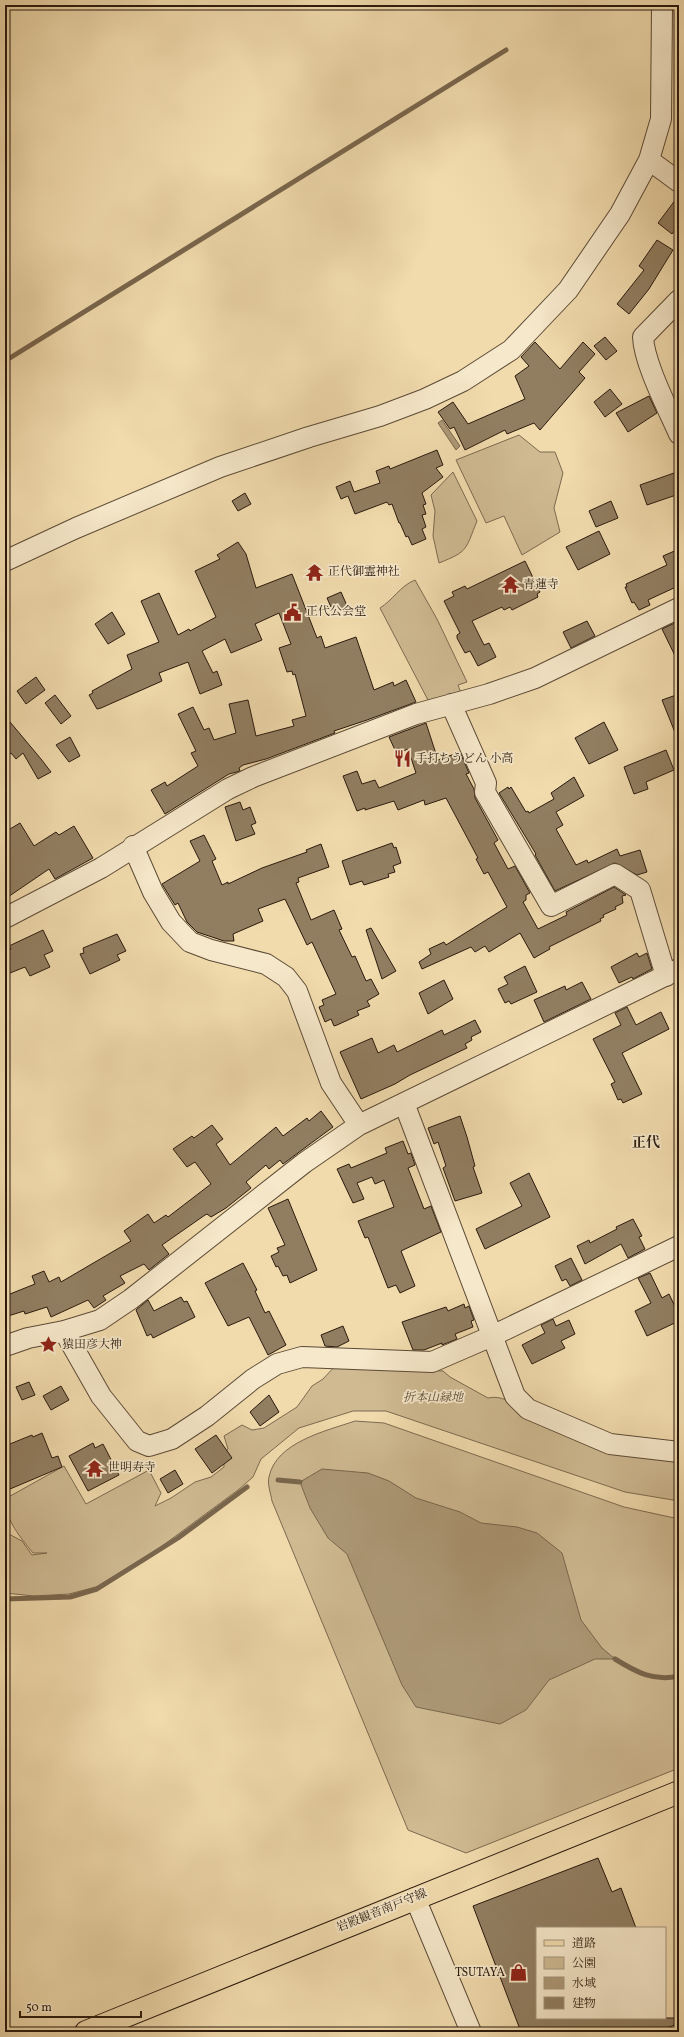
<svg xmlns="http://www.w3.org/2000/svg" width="684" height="2037" font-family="Vollkorn,'Noto Serif JP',serif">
	<rect width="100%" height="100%" fill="#f1dbad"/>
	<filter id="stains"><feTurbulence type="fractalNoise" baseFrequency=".005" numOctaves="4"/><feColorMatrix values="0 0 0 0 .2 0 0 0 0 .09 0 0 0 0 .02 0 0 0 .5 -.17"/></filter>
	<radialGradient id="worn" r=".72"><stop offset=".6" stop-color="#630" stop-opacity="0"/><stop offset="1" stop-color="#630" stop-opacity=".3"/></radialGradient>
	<path fill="#cfba92" stroke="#7c6a50" d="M519 435 540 452H555L563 473 554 508 560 532 522 555 504 516 486 523 456 460Z
		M453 472 477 521C465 550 469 551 439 563L433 536 435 511 431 495Z
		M415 580 437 619 467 682 458 685 461 693 429 702 380 608C393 600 400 586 415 580Z
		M336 1365 443 1371 450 1377 488 1398C501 1395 510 1402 521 1408L679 1455V1501L625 1492 386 1411H353L299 1428 261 1459 253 1477 238 1490 158 1549 96 1587 69 1594 34 1596 5 1593V1532L22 1541 32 1555 47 1553H33C21 1538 5 1520 5 1499L64 1466 86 1504 149 1470 161 1493 155 1506 171 1498 195 1482 211 1477 224 1467V1453L228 1449 224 1436 242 1425 252 1430 264 1428 297 1407 312 1386 323 1379Z
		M355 1421 384 1423 624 1507 679 1519V1768L466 1853 408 1830 272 1501C271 1494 267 1484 269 1477 276 1442 326 1431 355 1421Z"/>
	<path fill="#ad9977" stroke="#79664d" d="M442 420 460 446 456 450 438 423Z
		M322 1469 368 1473 389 1481 416 1498 460 1512 481 1523 517 1527 537 1533 562 1553 581 1620 602 1648 615 1659H595L549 1680 526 1710 500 1724 416 1707 402 1685 347 1554 328 1538 310 1508 300 1482Z"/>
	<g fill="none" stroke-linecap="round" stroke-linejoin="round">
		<path stroke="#79664d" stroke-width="5" d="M5 361 506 50
			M278 1480 300 1482
			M5 1599 70 1597 97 1589 178 1538 247 1487
			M615 1659C636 1672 654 1682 679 1676"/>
	</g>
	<path fill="#917e61" stroke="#2a1a0e" d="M679 195V225L672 234 658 223Z
		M657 240 673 250 649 289 629 314 617 304 644 270 639 266Z
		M605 337 617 351 606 360 594 346Z
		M535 342 560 369 583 342 595 354 579 372 585 378 540 430 534 423 507 434 505 430 465 450 454 427 450 429 438 412 453 402 468 424 525 399 515 376 529 366 521 357Z
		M610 389 622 404 605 417 594 402Z
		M649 396 657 413 628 432 616 413Z
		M437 450 443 465 436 468 443 477 422 493 426 504 423 505 426 514 422 515 426 527 422 529 426 539 412 545 408 536 406 537 400 523H399L392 504 389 505 387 502 355 514 348 496 341 499 336 487 350 481 354 492 380 483 376 471 389 466 390 469Z
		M674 473 679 487V494L647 505 640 485Z
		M245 493 251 504 238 511 232 501Z
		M611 501 618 518 596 527 589 511Z
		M599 531 610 554 578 570 566 547Z
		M238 542 246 554 256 588 292 574 317 638 321 636 325 648 356 637 374 690 393 682 394 686 406 680 416 702 367 720 334 731 335 733 266 759 243 765 239 768 240 771 229 774 165 814 151 790 165 782 167 786 198 766 191 753 196 751 178 714 193 707 204 730 209 728 214 740 236 733 229 704 248 700 256 736 294 726 292 720 306 716 295 674 293 675 292 671 287 672 279 648 291 644 279 613 255 624 262 640 231 653 225 639 202 651 213 673 217 671 222 685 200 694 188 662 159 673 162 681 101 708 97 709 89 695 93 693 92 691 132 669 127 655 159 642 141 601 159 593 178 635 189 629 190 631 216 617 195 571 220 559 217 555Z
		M679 549V594L676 587 648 600 650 605 639 610 634 602 632 603 625 587H627L626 584 667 565 663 556Z
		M525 561 540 592 537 594 538 597 512 610 510 607 504 610 502 607 472 621 484 645 489 643 496 657 478 666 470 651 465 653 457 638V635L460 633 444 601 454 596 452 592 465 586 467 589Z
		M341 592 348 608 334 614 327 598Z
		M112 612 125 634 108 644 95 624Z
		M587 621 595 636 571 648 563 632Z
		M679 621V664L662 629Z
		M36 677 45 690 26 704 17 691Z
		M679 694V739L678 740 662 700Z
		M55 695 71 716 61 724 45 703Z
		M5 716 41 759 51 772 38 779 23 753 16 759 11 753 5 758Z
		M604 722 618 750 589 764 575 738Z
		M426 723 438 760 460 752 469 773 466 774 474 789 475 798 498 840 494 843 508 869 515 866 530 893 526 895V900L523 902 538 929 567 915 566 912 614 887 626 895 622 896 623 903 615 907 616 909 603 915 604 917 600 919 601 921 549 947 550 949 534 958 520 933 489 952 485 946 475 952 471 947 422 969 419 962 431 954 429 949 444 942 446 945 507 907 488 872 484 874 476 859 478 858 446 798 425 805 424 800 398 810 394 801 365 810V808L357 811 343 776 357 771 362 784 375 780 379 788 416 773 408 749 401 752 399 748 395 750 389 737Z
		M70 737 80 756 69 762 56 745Z
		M666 750 674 770 646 782 648 789 634 794 624 767Z
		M574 777 584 796 556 812 563 825 556 829 576 865 587 860 588 863 617 849 620 856 640 850 647 872 637 875 615 863 555 891 535 855 536 854 499 793 508 787 509 789 511 787 526 812 528 811 529 813 554 799 551 793Z
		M240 802 243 810 250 807 256 823 251 825 255 834 236 841 225 807Z
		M20 823 34 846 56 832 59 835 74 826 93 858 55 879 49 869 5 899V832Z
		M204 835 216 859 212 861 222 885 228 882V884L262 868 307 852 306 850 321 844 329 867 298 878 299 882 296 883 311 920 334 910 342 929 339 930 352 957 355 956 366 981 371 979 379 994 367 1001 370 1006 357 1011 359 1015 337 1025 334 1026 331 1019 325 1022 319 1007 324 1005 322 1000 336 994 312 942 307 945 285 899 258 909 263 921 233 934 234 941H224L197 932 187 922 178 903 175 905 162 884 200 861 190 841Z
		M392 843 394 848 396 847 401 863 393 866 395 872 388 874 389 877 364 885 362 881 350 885 342 861Z
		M371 928 396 971 382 979 366 930Z
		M43 930 53 951 44 955 50 967 30 976 25 967 5 975V951L11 949 9 946Z
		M117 934 126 951 117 955 120 960 90 974 80 954 84 953 83 948Z
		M637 953 639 957 647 953 652 969 633 979 632 977 619 983 611 967Z
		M525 966 537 992 511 1004 509 1001 505 1003 498 989 508 984 504 977Z
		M444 980 453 999 428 1014 419 993Z
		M582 982 591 999 544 1022 534 1000 565 986 566 990Z
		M627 1007 636 1025 661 1012 669 1029 622 1053 642 1094 623 1103 621 1099 618 1100 611 1084 615 1082 593 1039 621 1025 615 1013Z
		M475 1020 481 1032 471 1037 472 1040 465 1044 467 1048 410 1075 395 1084 361 1099 340 1052 372 1038 378 1053 394 1045 397 1052 442 1030 444 1035Z
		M321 1111 333 1127 283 1164 280 1160 269 1169 266 1165 246 1182 251 1188 226 1208 211 1217 207 1214 205 1215 162 1245 169 1254 149 1270 144 1264 120 1276 125 1283 103 1296 106 1300 94 1308 88 1300 51 1317 47 1307 25 1314 24 1311 5 1317V1296L35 1284 32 1276 44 1271 49 1282 59 1277 61 1282 131 1241 124 1231 148 1214 154 1223 166 1215 168 1217 211 1184 195 1162 187 1167 173 1149 192 1136 194 1138 212 1125 223 1139 216 1144 230 1165 276 1127 283 1136 307 1118 309 1121Z
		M460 1116 467 1137 475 1166 473 1167 482 1193 455 1201 443 1168 446 1166 438 1142 434 1144 428 1128Z
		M403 1141 408 1154 411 1153 415 1165 408 1168 424 1209 431 1206 441 1232 401 1251 415 1286 400 1293 396 1285 388 1288 368 1237 365 1238 358 1221 394 1207 384 1180 375 1184 372 1177 357 1183 364 1199 353 1203 337 1169 349 1164 351 1168 387 1153 385 1148Z
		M529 1173 550 1217 485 1249 476 1229 522 1206 510 1183Z
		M288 1199 317 1270 290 1283 287 1275 283 1276 278 1266 276 1267 271 1256 279 1252 277 1248 285 1245 268 1208Z
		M633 1219 642 1236 639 1237 645 1249 628 1258 621 1244 585 1264 577 1246 589 1240 590 1243 617 1229 616 1227Z
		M571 1258 582 1280 570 1286 566 1279 562 1281 555 1266Z
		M243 1263 257 1290 255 1291 265 1313 269 1311 286 1345 268 1355 249 1317 228 1326 205 1283Z
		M650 1273 662 1298 669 1294 679 1315V1321L647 1336 635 1311 651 1303 638 1278Z
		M181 1297 184 1302 187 1301 195 1317 153 1338 151 1334 147 1336 136 1310 148 1300 154 1311Z
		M464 1304 465 1308 469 1306 474 1320 471 1321 473 1327 455 1334 457 1339 442 1345V1343L424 1350H413L402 1322 446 1307 448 1311Z
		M553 1319 556 1326 569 1320 575 1334 561 1341 565 1348 532 1364 522 1345 545 1333 541 1325Z
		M343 1326 349 1341 337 1347 325 1346 321 1335Z
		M29 1382 35 1395 22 1400 16 1387Z
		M61 1386 69 1400 51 1410 43 1396Z
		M269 1395 279 1412 260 1426 250 1412Z
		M42 1433 52 1458 58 1456 62 1467 10 1489 5 1477V1446L32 1435 33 1437Z
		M216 1435 232 1458 212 1473 195 1449Z
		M93 1443 95 1448 103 1444 119 1475 88 1491 69 1456Z
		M175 1470 183 1484 168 1493 160 1479Z
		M598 1858 612 1892 621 1888 636 1928H537V2018H679V2023L667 2028 668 2032H521L473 1906Z"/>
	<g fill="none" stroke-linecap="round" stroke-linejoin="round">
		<defs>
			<path id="minor" d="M649 160 679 182
				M679 300 643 337C644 363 668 409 679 434
				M5 561 76 528 220 467 309 437 380 416 425 399 463 381 511 350 568 290 620 214 649 160 661 119 662 5
				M451 704 486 783 485 792 551 906 615 874 640 890 666 976
				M133 846 153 892 171 922 190 942 211 950 266 964 286 977 297 991 331 1083 359 1125
				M5 918 101 868 228 789 253 777 416 714 489 694 535 678 679 608
				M404 1103 515 1396 528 1409 610 1444 679 1452
				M64 1331 101 1396 137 1441 149 1446 172 1439 207 1416 253 1379 277 1364 302 1357 432 1362 492 1336 679 1246
				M5 1346 28 1338 64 1331 100 1320 131 1299 304 1163 359 1125 679 969
				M415 1898 471 2032"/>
			<path id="major" d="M86 2032 679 1792"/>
		</defs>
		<use href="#minor" stroke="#5c4a36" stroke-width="22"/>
		<use href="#major" stroke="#2a1a0e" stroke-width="24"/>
		<use href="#minor" stroke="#f6e8ca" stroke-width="20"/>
		<use href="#major" stroke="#f1dbad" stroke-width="22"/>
	</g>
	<defs>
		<symbol id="temple-bare" viewBox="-9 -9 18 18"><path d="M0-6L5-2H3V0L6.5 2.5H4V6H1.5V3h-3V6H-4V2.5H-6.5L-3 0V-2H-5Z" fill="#8f2418" stroke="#f6e8ca" stroke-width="2.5" paint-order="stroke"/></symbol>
		<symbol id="civic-bare" viewBox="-9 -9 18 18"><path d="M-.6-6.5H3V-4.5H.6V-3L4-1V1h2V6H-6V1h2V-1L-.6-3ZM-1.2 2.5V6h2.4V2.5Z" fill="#8f2418" stroke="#f6e8ca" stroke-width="2.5" paint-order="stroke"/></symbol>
		<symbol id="restaurant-bare" viewBox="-9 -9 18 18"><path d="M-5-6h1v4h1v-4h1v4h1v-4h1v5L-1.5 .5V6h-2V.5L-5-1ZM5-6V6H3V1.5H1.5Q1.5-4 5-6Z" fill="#8f2418" stroke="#f6e8ca" stroke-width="2.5" paint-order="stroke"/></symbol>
		<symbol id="sight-bare" viewBox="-9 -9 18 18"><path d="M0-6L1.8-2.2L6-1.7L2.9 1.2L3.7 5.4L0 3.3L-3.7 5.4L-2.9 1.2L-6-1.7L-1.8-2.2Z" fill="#8f2418" stroke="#f6e8ca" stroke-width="2.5" paint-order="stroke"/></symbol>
		<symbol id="shop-bare" viewBox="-9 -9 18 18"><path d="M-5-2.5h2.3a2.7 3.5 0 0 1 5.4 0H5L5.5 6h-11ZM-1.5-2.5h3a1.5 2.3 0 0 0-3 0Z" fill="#8f2418" stroke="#f6e8ca" stroke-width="2.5" paint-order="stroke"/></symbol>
	</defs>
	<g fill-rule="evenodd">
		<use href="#temple-bare" x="302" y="560" width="25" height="25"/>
		<use href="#temple-bare" x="498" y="572" width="25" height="25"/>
		<use href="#civic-bare" x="280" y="600" width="25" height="25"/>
		<use href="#restaurant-bare" x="390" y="746" width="25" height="25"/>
		<use href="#sight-bare" x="36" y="1332" width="25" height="25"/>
		<use href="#temple-bare" x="82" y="1456" width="25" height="25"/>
		<use href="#shop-bare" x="506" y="1960" width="25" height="25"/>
	</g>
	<g text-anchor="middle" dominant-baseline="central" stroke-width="3.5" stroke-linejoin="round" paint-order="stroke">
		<g font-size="12" fill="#2a1a0e" stroke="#f6e8ca" text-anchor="start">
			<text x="328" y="572">正代御霊神社</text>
			<text x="523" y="585">青蓮寺</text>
			<text x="306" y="612">正代公会堂</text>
			<text x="415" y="759">手打ちうどん 小高</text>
			<text x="62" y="1345">猿田彦大神</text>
			<text x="108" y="1468">世明寿寺</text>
			<text x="505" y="1973" text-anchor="end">TSUTAYA</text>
		</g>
		<g font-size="12" font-style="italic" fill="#5c4a36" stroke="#f6e8ca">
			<text x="433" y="1398">折本山緑地</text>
		</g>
		<g font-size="12" fill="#2a1a0e" stroke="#f6e8ca">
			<text transform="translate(382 1911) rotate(-22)">岩殿観音南戸守線</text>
		</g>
		<g font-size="14" font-weight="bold" fill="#2a1a0e" stroke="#f6e8ca">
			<text x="646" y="1143">正代</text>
		</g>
	</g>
	<rect width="684" height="2037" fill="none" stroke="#f1dbad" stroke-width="20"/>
	<rect x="6" y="6" width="672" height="2025" fill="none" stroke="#2a1a0e" stroke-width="2"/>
	<rect x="10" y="10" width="664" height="2017" fill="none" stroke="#2a1a0e"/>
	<rect x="536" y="1927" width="130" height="92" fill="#f6e8ca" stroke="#a4967f"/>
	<rect x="544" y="1940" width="20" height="6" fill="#f1dbad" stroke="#a4967f"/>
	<text x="572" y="1947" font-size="12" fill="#2a1a0e">道路</text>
	<rect x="544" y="1957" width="20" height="12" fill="#cfba92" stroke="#a4967f"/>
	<text x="572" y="1967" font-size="12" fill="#2a1a0e">公園</text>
	<rect x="544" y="1977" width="20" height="12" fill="#ad9977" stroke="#a4967f"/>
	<text x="572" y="1987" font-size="12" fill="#2a1a0e">水域</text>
	<rect x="544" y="1997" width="20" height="12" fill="#917e61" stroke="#a4967f"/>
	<text x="572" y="2007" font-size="12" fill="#2a1a0e">建物</text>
	<path d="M20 2011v6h121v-6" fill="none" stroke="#2a1a0e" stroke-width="2"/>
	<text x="26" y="2011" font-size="12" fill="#2a1a0e" stroke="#f6e8ca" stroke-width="3" paint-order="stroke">50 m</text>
	<rect width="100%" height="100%" filter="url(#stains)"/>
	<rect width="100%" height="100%" fill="url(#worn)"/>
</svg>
